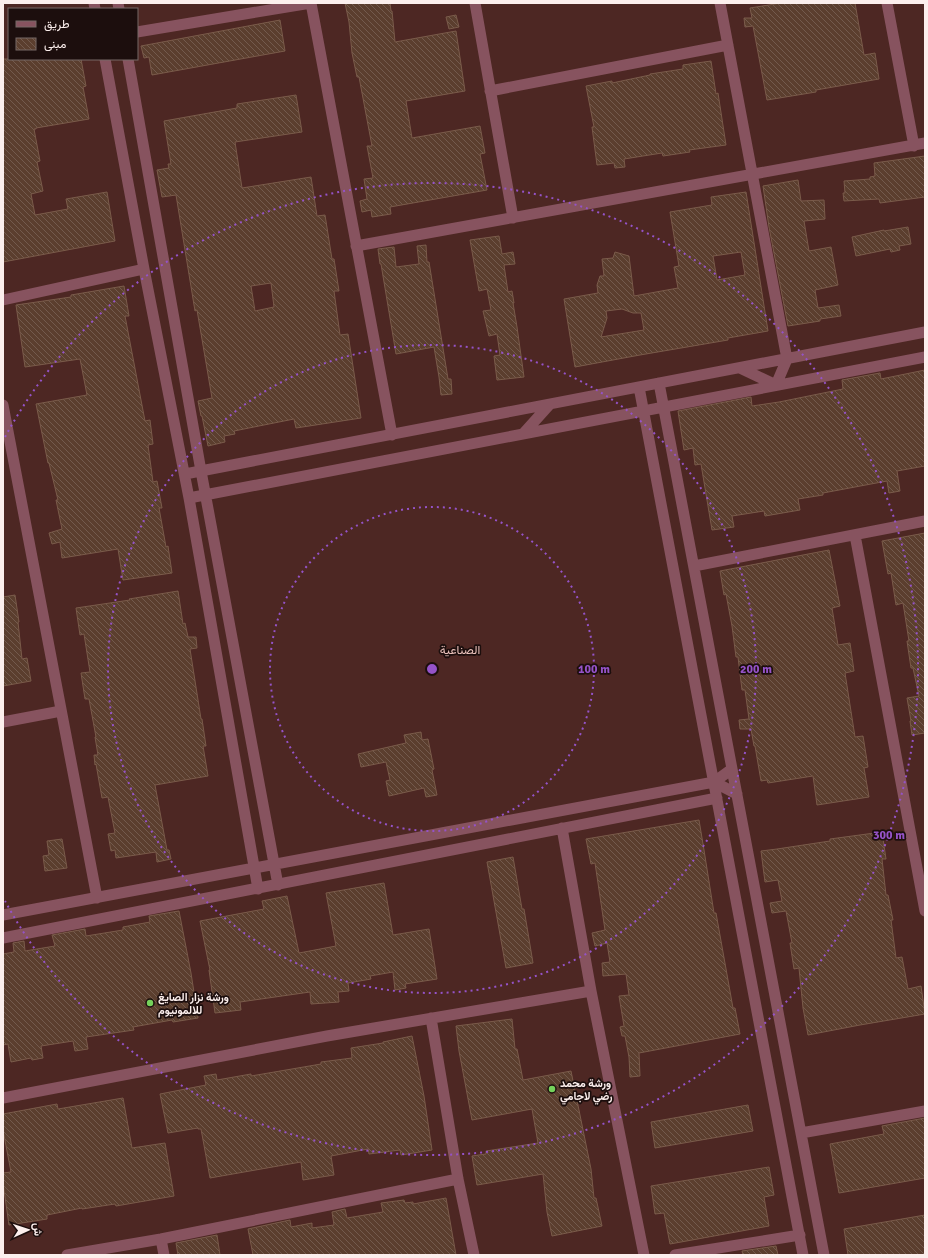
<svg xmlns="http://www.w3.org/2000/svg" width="928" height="1258" font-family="Signika,Vazirmatn,sans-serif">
	<defs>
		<pattern id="building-back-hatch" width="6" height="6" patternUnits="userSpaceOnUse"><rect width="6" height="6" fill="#5b3e2e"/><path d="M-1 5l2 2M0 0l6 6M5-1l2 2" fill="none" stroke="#735a4d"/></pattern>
	</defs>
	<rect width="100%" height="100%" fill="#3f201d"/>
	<path fill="#4d2723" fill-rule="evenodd" d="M3 3H925V1255H3ZM9 9H137V59H9Z"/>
	<path fill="url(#building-back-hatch)" stroke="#7a5b4a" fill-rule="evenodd" d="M345 3H390L391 11H392L395 42 456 31 465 91 406 101 412 138 480 126 485 153 480 154 487 190 390 207 391 214 372 217 371 210 362 212 360 201 367 199 364 179 373 178 367 146H372L359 77H357L352 53 349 22Z
		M781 3H855L864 55 875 53 879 79 816 90V92L767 100 753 26 745 27 744 18H752L750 8Z
		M456 15 459 27 449 29 446 17Z
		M280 20 285 51 152 75 149 57 144 58 141 46Z
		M3 59H81L86 86 83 87 89 119 36 128V129H34L40 161 37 162 43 191 31 194 35 215 68 209 66 199 107 192 115 241 3 262Z
		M711 61 716 94 718 93 726 145 689 150 690 152 663 156 662 153 624 159 625 167 615 168 614 163 597 165 592 127H594L586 86 612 81V83L650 75V74L683 69V65Z
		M296 95 302 132 235 142 242 188 311 177 317 216 325 215 332 259H334L339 291H334L340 335 348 334 361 418 296 428 294 419 234 431 235 434 224 436 225 442 208 446 202 416H201L198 401 212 398 197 310 195 311 176 195 162 197 157 170 169 168 168 164H171L164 121 237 108V104ZM271 283 274 307 255 311 251 286Z
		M925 156V197L880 203 879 199 844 201 843 193H845L844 181 870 179V177L875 176 874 163Z
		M798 180 801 201 824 200 825 219 804 221 809 251 831 247 838 285 815 290 818 308 839 305 841 316 820 319V321L788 326 769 227 763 186Z
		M746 192 768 331 728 338V340L640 355 575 367 564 299 598 293 597 285 600 276H604L602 259 613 258 615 252 629 256 634 296 678 288 674 267 679 266 670 212 712 205 711 197ZM741 252 745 275 717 280 713 256ZM622 309 633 313H641L644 330 601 337 607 318 606 311Z
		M908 227 911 244 899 246 900 250 891 252 890 249 856 256 852 237 884 230V231Z
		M499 236 502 254 513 252 515 264 504 265 508 292 512 291 514 303H513L517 327 524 377 497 380 494 356 500 355 497 334 489 336 483 311 491 310 487 289 479 291 470 240Z
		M426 245 427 262H429L448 379H451L452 394 441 395 439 377 434 347 396 354 381 264H380L378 249 394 247 396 267 419 264 417 246Z
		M124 286 129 316H125L145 421 150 420 153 444 148 445 153 482 157 481 162 508H159L166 547 168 546 172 573 123 580 118 549 62 558 60 542 52 544 49 533 62 529 56 500H58L49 463H48L36 404 87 395 80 359 25 367 16 305 71 297V295Z
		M925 370V466L897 471 900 491 889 493 887 481 823 493V495L798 499 800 510 765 516 764 511 732 516 734 527 712 530 701 464 695 465 693 448 684 450 678 411 751 397 752 406 779 402 843 389 842 380 880 373 881 379Z
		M925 533V733L912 735 910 721H911L907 698 919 696 913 668H911L907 641H909L903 603 896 605 891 573 888 574 882 541Z
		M829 550 840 606 832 608 838 645 850 643 854 671 845 673 855 737 863 736 868 767 864 768 869 797 817 805 813 776 768 783 767 780 761 781 755 746H754L751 729H740L739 720 749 719 745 690H742L738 657H736L732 626 726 594 724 595 720 571Z
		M178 591 183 624 185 623 188 637H196L197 648 190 649 201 719H202L206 746H203L208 776 155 785 167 850H169L171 859 157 862 156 852 116 858 115 850 111 851 108 834 115 833 108 797 102 798 96 764 95 765 94 755H98L95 737H96L89 699H85L81 673 90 672 84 634 80 635 76 608 130 600 129 599Z
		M15 595 19 622H18L22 659 27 658 31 681 3 686V597Z
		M421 732 422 740 428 739 434 769 432 770 437 795 426 797 424 788 389 796 386 781 390 780 386 762 361 767 358 754 406 743 404 735Z
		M699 820 704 850 714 913H716L733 1008H735L740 1034 639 1053 640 1076 630 1077 629 1057 625 1036H622L620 1027 624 1026 619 996 629 995 626 974 603 976 602 963 610 962 607 943 595 946 592 933 605 930 595 863 591 864 586 839Z
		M882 832 886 859H882L886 895H888L893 920H891L896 958 902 957 908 989 921 986 925 1014 860 1025 808 1035 803 1008 799 968 794 969 790 943H792L786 911 772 913 770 903 782 901 778 880 765 882 761 851 777 849 830 841V839Z
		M62 839 67 868 45 871 43 856 49 855 47 841Z
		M513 857 522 909H524L533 963 506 968 487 862Z
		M384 883 393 935 429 929 437 979 405 984 406 988 395 990 393 972 370 976 371 979 348 983 349 991 338 992 339 1002 311 1004 310 992 240 1002 241 1010 215 1013 209 970H210L200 921 264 909 262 901 287 896 299 953 336 946 326 893Z
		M179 911 191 973 198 1018 173 1022 172 1020 133 1027 134 1030 86 1037 88 1049 75 1051 73 1041 41 1046 43 1058 32 1060 31 1058 11 1062 8 1044 3 1045V954L14 952 13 943 24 941 25 951 55 946 52 935 85 929 86 936 123 930V927L150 922 149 916Z
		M512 1019 515 1049H517L523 1080 571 1071 591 1169 594 1198H596L602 1226 552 1236 547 1212 543 1174 477 1185 472 1156 486 1154V1151L538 1143 532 1109 472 1120 459 1051 456 1026Z
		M412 1036 424 1096 432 1150 401 1155 400 1150 369 1154 368 1149 331 1156 334 1175 303 1180 301 1162 210 1178 201 1129H198V1128L168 1133 160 1094 206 1085 204 1076 216 1074 217 1080 251 1074V1076L321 1064V1062L352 1058 351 1048 383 1043V1042Z
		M123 1098 132 1148 165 1143 174 1196 116 1206 115 1204 82 1209V1208L47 1215V1219L9 1225 3 1183V1173L11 1172 3 1130V1114L57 1104 58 1109Z
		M748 1105 753 1131 655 1148 651 1122Z
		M925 1118V1178L839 1193 830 1144 884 1134 882 1126Z
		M769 1167 774 1195 764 1197 769 1226 670 1244 664 1213 655 1214 651 1186Z
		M446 1198 456 1255H253L248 1229 290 1220 291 1227 312 1223V1228L334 1225 332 1212 345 1209 347 1218 383 1212 381 1203 404 1200 405 1203 413 1202V1204Z
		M925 1215V1255H848L844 1229Z
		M217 1235 220 1255H178L176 1243Z
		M776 1246 778 1255H743L742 1251Z"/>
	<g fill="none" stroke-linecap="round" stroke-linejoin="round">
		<path stroke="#87535f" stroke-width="11" d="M94 3 95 9
			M118 3 119 9
			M311 3 392 435
			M475 3 513 218
			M720 3 787 359 776 385 740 368
			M887 3 914 146
			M137 32 311 3
			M105 59 144 269 189 498 258 889
			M128 59 201 471 278 885
			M490 91 728 45
			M356 246 925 143
			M3 300 144 269
			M659 383 824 1255
			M639 387 803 1255
			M3 405 97 898
			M523 434 550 404
			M185 474 925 332
			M189 498 925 357
			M855 535 925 911
			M694 566 925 521
			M3 722 61 711
			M732 769 714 782 737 794
			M562 828 591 991 644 1255
			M3 915 714 782
			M3 938 717 798
			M431 1018 458 1179 474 1255
			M3 1098 327 1036 591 991
			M801 1133 925 1111
			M161 1239 164 1255
			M67 1255 161 1239 458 1179
			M675 1255 800 1235"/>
	</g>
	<g fill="none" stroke="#9553c8" stroke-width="2" stroke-dasharray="2 4">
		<circle cx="432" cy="669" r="162"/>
		<circle cx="432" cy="669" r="324"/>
		<path d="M5 437A486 486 0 1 1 5 901"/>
	</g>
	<g fill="#75d25b" stroke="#1c0e0d" stroke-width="1.5">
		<circle cx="150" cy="1003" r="4"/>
		<circle cx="552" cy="1089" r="4"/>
	</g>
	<g text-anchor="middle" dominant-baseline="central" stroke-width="3.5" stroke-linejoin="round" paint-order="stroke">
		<g font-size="11" font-weight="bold" fill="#fcefed" stroke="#1c0e0d" text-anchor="start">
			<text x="158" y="997">ورشة نزار الصايغ<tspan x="158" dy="13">للالمونيوم</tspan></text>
			<text x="560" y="1083">ورشة محمد<tspan x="560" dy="13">رضي لاجامي</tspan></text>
		</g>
		<g font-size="12" fill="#edc3bd" stroke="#1c0e0d">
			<text x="460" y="650">الصناعية</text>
		</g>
	</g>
	<circle cx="432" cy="669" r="6" fill="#9553c8" stroke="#1c0e0d" stroke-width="2"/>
	<g font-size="12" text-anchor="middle" font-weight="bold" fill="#9553c8" stroke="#1c0e0d" stroke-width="3.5" stroke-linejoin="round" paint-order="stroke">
		<text x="594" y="673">100 m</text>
		<text x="756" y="673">200 m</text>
		<text x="889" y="839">300 m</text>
	</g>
	<rect width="928" height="1258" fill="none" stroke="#fcefed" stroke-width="8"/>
	<rect x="8" y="8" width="130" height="52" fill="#1c0e0d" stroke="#766867"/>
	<rect x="16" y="21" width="20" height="6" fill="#87535f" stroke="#766867"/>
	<text x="44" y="28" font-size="12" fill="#fcefed">طريق</text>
	<rect x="16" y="38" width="20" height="12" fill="url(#building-back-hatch)" stroke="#766867"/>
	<text x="44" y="48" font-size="12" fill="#fcefed">مبنى</text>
	<g transform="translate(28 1230) rotate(87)" stroke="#1c0e0d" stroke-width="3" paint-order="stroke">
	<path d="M0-3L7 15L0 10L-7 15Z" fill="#fcefed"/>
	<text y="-6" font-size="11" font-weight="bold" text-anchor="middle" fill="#fcefed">ش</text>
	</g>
</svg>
